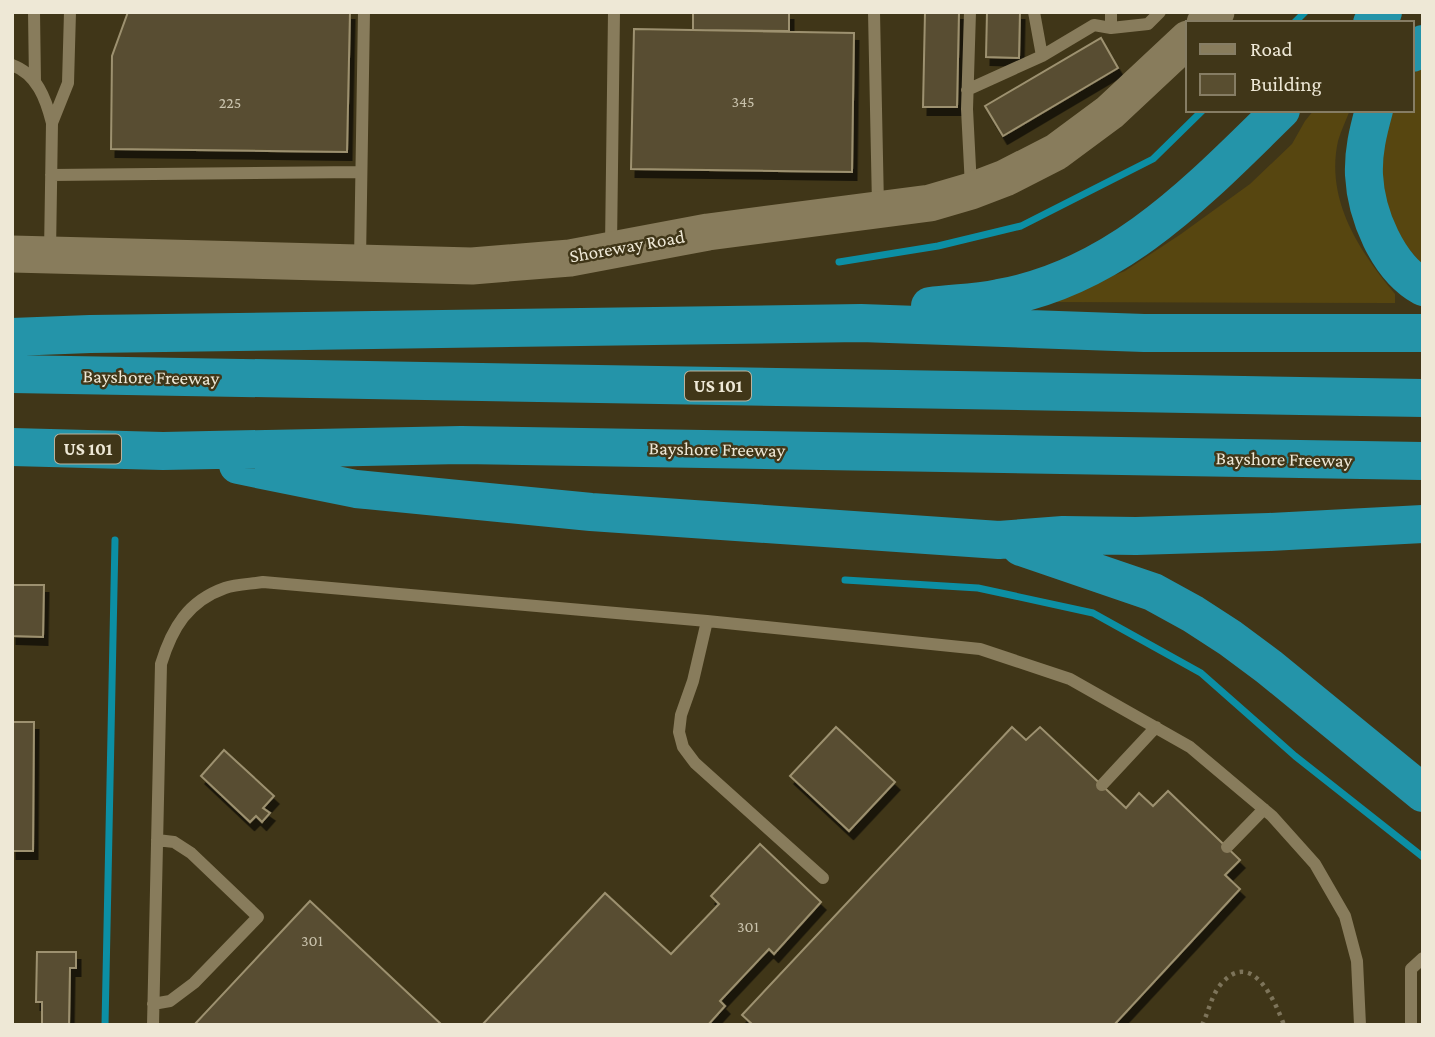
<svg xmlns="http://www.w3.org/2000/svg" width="1435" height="1037" font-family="'Crimson Pro',serif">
	<defs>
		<filter id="shadow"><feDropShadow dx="4.5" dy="8" stdDeviation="0" flood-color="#0009"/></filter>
	</defs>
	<rect width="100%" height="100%" fill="#403618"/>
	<path fill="#574610" d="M1423 64V266L1391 227 1377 158 1390 110H1412V76Z
		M1314 110H1350C1346 120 1341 131 1338 141 1325 200 1360 252 1395 294V303L1046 302 1125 271 1181 234 1250 184 1292 144 1305 121Z"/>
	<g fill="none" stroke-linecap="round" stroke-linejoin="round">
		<path stroke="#0c8fa4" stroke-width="7" d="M1294 23 1305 12
			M839 262 938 246 1021 226 1153 159 1203 110
			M845 580 978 588 1093 613 1201 673 1295 756 1423 857
			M105 1025 115 540"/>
	</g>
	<path fill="#594e30" stroke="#9d9170" stroke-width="2" filter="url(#shadow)" d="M128 12H350L347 152 111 149 112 56Z
		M693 12H789V31L693 30Z
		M925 12H959L957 107H923Z
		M987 12H1020L1019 58 986 57Z
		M634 29 854 33 852 172 631 169Z
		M1101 38 1118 68 1003 136 985 106Z
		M12 585H44L43 637 12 636Z
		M12 722H34L33 851H12Z
		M836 727 895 782 849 831 790 776Z
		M1012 727 1026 740 1040 727 1126 808 1139 793 1153 806 1168 791 1240 860 1225 875 1240 889 1114 1025H753L742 1015Z
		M224 750 274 796 263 808 270 813 262 822 256 816 250 822 201 776Z
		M760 844 821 902 774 954 769 949 720 1001 725 1006 708 1025H482L605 893 671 954 719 904 711 896Z
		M310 901 393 979 442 1025H194Z
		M37 952H76V968H70L69 1025H42V1002H36Z"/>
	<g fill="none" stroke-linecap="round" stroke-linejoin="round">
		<path stroke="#7d745a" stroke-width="4.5" stroke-dasharray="3.5 5" stroke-linecap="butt" d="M1202 1025C1209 1011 1211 996 1221 984 1252 948 1275 1001 1284 1025"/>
		<path stroke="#887c5c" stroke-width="12" d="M34 12 35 82
			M874 12 878 206
			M970 12 967 109 971 187
			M1034 12 1042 56
			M1111 28V12
			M12 65C37 74 46 99 52 123
			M967 90 1042 56 1094 25 1111 28 1148 24 1160 12
			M51 175 361 172
			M611 246 614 12
			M50 252 52 123 68 83 70 12
			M360 260 364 12
			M707 621 693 681 681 715 679 732 683 747 695 763 823 878
			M1102 785 1156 727
			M1227 847 1264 809
			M153 1004 170 1001 194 983 258 917 191 853 174 842 157 840
			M153 1025 161 664C172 628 188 601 225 588 236 584 251 584 263 582L707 621 980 649 1070 679 1190 747 1272 816 1315 864 1345 916 1357 961 1360 1025
			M1411 1025V969L1423 958"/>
		<path stroke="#887c5c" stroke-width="37" d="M1205 23 1216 12
			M12 254 472 266 570 258 708 232 930 203 971 191 1005 178 1056 152 1110 112 1188 39"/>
		<path stroke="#2494a9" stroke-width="38" d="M1372 23 1383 12
			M1412 53 1423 44
			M1374 110C1368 132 1363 152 1364 175 1366 214 1387 267 1423 287
			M930 306C953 303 976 303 999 298 1118 277 1199 190 1281 110
			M12 337 90 334 861 323 1144 333H1423
			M12 374 1423 398
			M12 447 163 451 461 445 1423 461
			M238 465 356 489 591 512 999 540 1063 535 1136 536 1269 532 1423 524
			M1021 547 1153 592 1193 614 1230 638 1269 667 1423 793"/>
	</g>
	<g text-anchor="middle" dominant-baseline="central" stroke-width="5" stroke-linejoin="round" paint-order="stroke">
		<g font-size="16" fill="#c9c2ac">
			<text x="743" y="101">345</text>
			<text x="230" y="102">225</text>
			<text x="748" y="926">301</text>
			<text x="312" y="940">301</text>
		</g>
		<g fill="#403618" stroke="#bab39d" stroke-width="2">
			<rect x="685" y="371.5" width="66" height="29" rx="5"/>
			<rect x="55" y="434.5" width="66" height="29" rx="5"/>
		</g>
		<g font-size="18" font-weight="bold" fill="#eee8d6">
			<text x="718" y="386">US 101</text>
			<text x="88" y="449">US 101</text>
		</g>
		<g font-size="19" fill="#eee8d6" stroke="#403618">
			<text transform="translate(627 246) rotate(-10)">Shoreway Road</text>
			<text transform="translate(151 377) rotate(1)">Bayshore Freeway</text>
			<text transform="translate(717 449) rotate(1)">Bayshore Freeway</text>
			<text transform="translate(1284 459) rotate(1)">Bayshore Freeway</text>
		</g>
	</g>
	<rect width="1435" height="1037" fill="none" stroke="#eee8d6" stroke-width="28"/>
	<rect x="1186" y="21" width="228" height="91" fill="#403618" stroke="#867d64" stroke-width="2"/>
	<rect x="1200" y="44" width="35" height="10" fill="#887c5c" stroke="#867d64" stroke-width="2"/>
	<text x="1250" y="56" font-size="21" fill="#eee8d6">Road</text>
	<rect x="1200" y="74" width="35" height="21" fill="#594e30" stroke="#867d64" stroke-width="2"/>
	<text x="1250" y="91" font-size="21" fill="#eee8d6">Building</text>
</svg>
